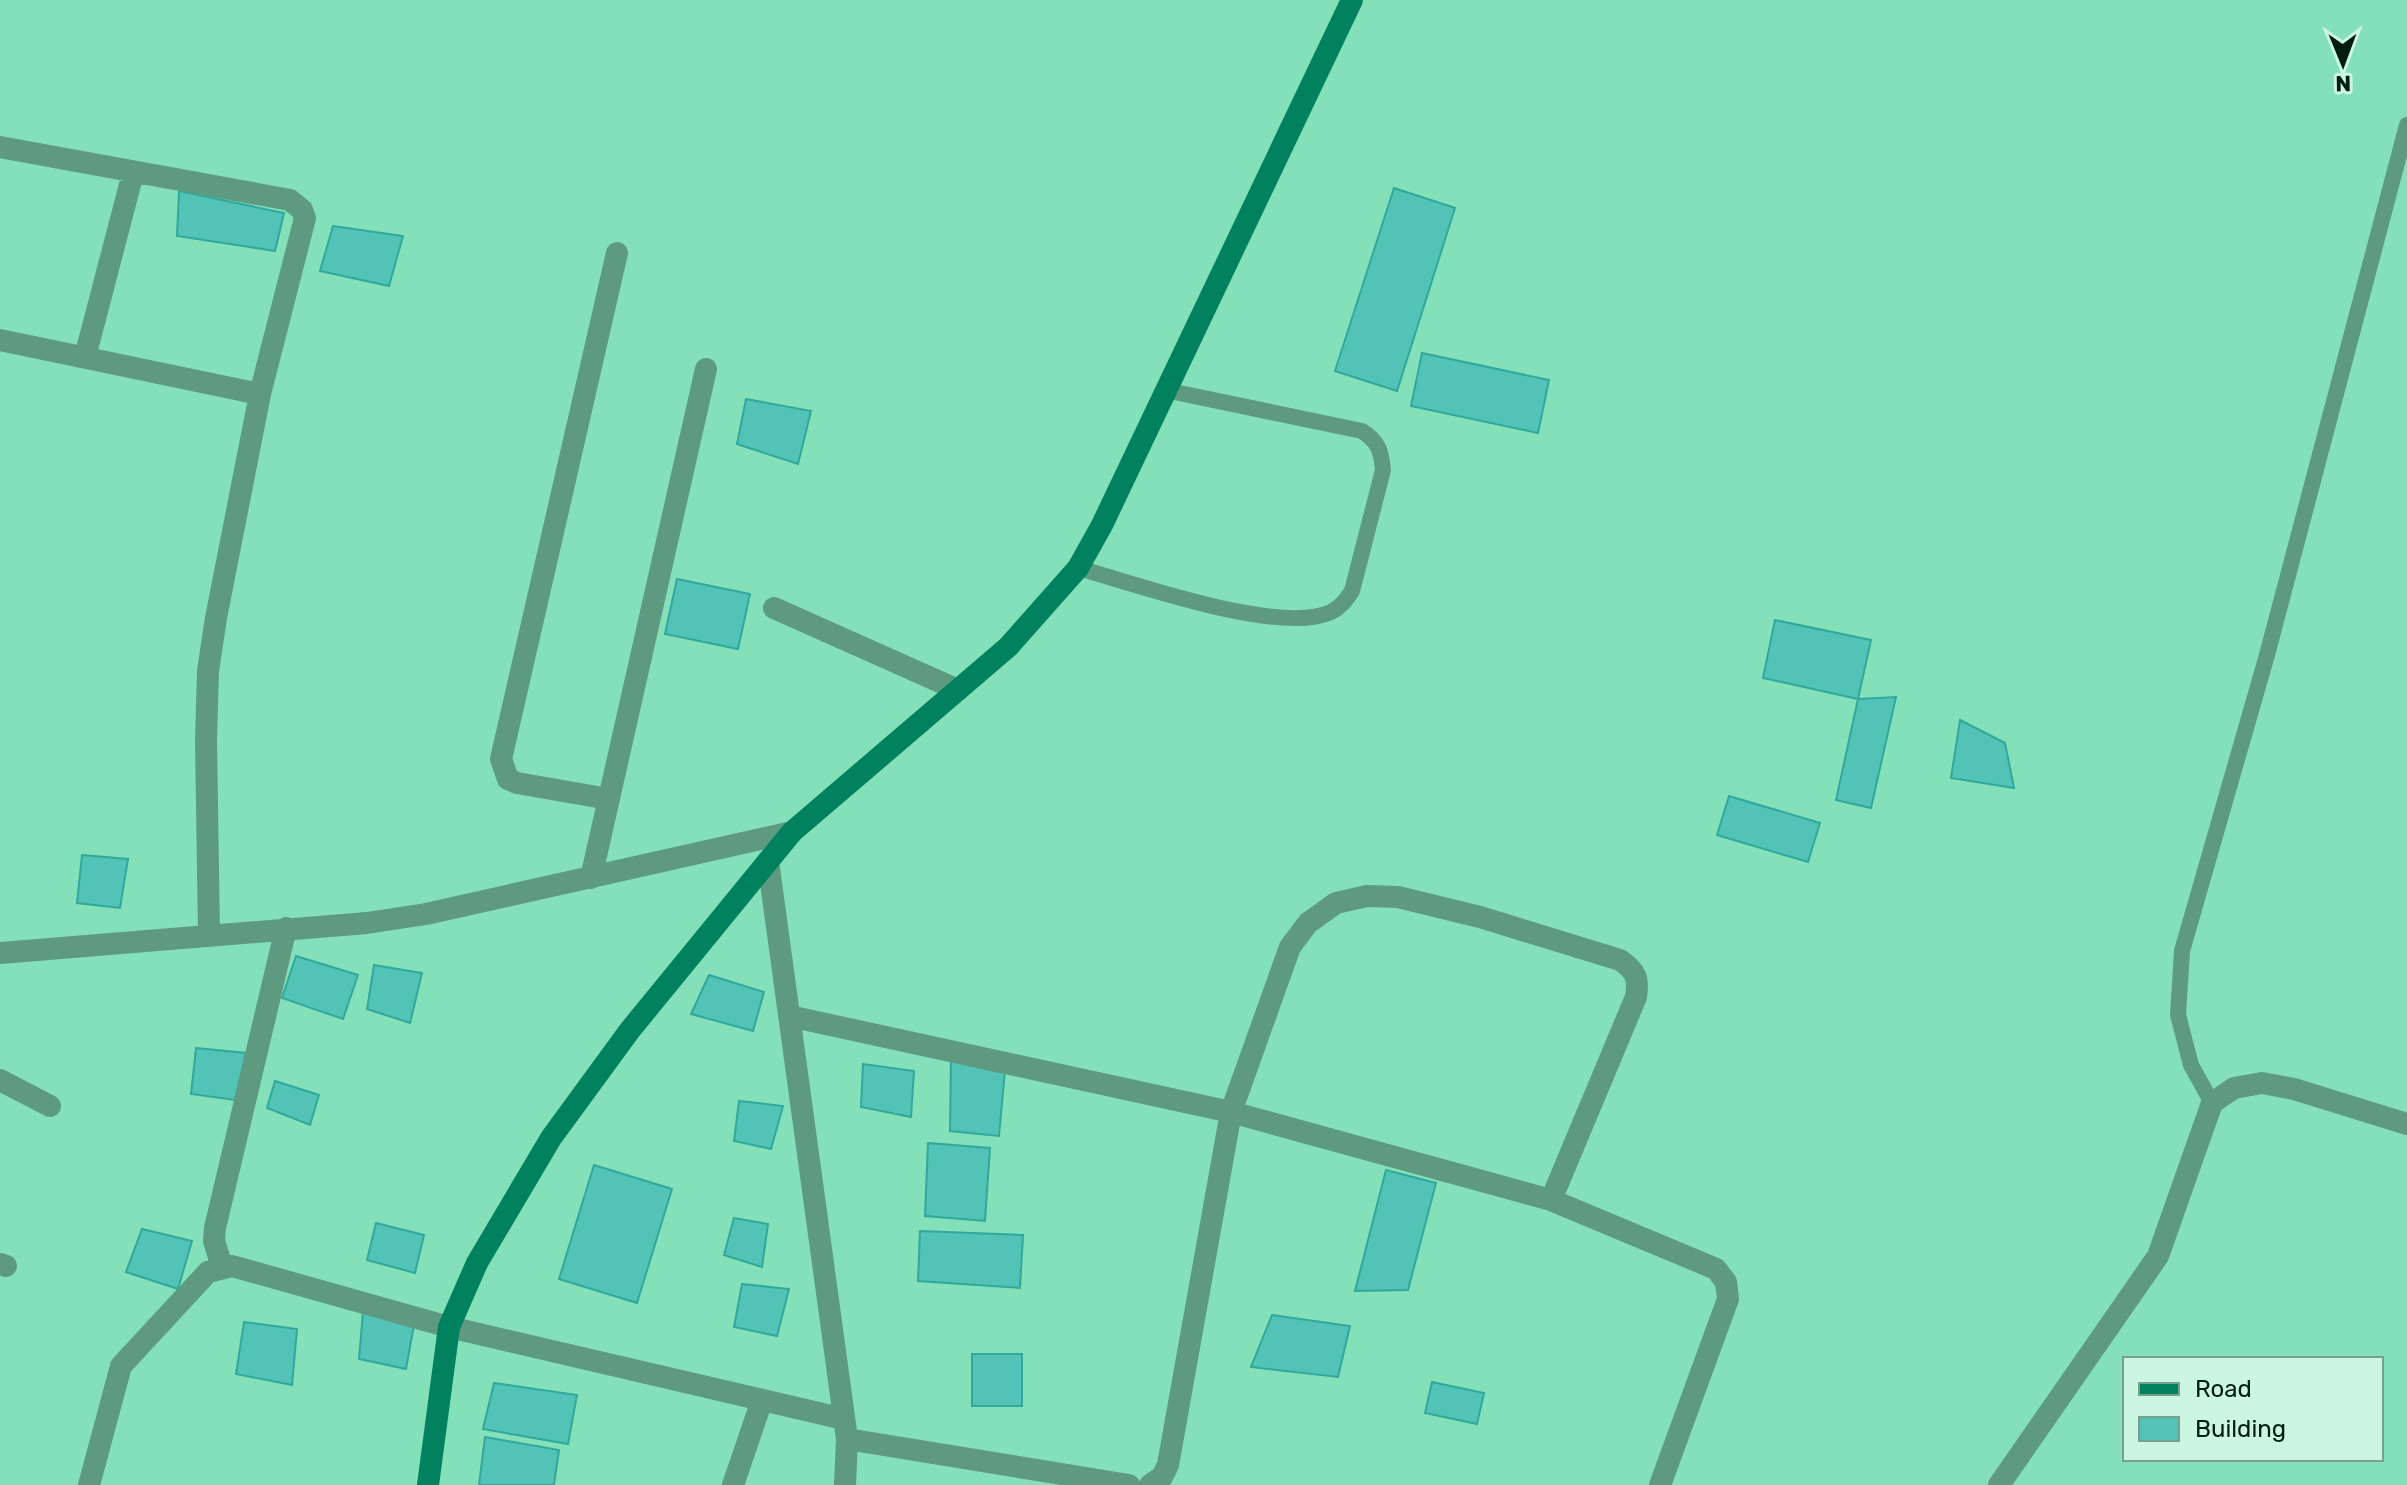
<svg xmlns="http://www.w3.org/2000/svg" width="2407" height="1485" font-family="Rubik,sans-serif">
	<rect width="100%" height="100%" fill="#84e0b9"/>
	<path fill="#52c3b6" stroke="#31a89c" stroke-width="2" d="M1394 188 1455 208 1397 391 1335 371Z
		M179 191 284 213 275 251 177 236Z
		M333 226 403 236 389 286 320 271Z
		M1422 353 1549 380 1538 433 1411 406Z
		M746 399 811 411 798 464 737 444Z
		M677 579 750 594 738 649 665 634Z
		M1775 620 1871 640 1858 699 1763 678Z
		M1896 697 1871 808 1836 800 1858 699Z
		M1960 720 2005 743 2014 788 1951 778Z
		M1729 796 1820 823 1808 862 1717 835Z
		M82 855 128 859 120 908 77 903Z
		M296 956 358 975 343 1019 282 998Z
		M374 965 422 973 410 1023 367 1009Z
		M709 975 764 992 753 1031 691 1014Z
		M196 1048 246 1053 235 1100 191 1094Z
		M951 1060 1005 1070 999 1136 950 1131Z
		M863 1064 914 1071 911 1117 861 1107Z
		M275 1081 319 1095 310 1125 267 1108Z
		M739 1101 783 1106 771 1149 734 1141Z
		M928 1143 990 1148 985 1221 925 1216Z
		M594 1165 672 1189 637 1303 559 1279Z
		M1386 1170 1436 1183 1408 1290 1355 1291Z
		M734 1218 768 1224 762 1267 724 1255Z
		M376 1223 424 1235 415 1273 367 1260Z
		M142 1229 192 1241 178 1289 126 1272Z
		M920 1231 1023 1235 1020 1288 918 1281Z
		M742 1284 789 1289 777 1336 734 1327Z
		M363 1312 414 1325 406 1369 359 1359Z
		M1272 1315 1350 1326 1338 1377 1251 1367Z
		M244 1322 297 1329 292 1385 236 1374Z
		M972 1354H1022V1406H972Z
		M1432 1382 1484 1393 1477 1424 1425 1413Z
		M494 1383 577 1395 568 1444 483 1429Z
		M485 1437 559 1450 554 1485H479Z"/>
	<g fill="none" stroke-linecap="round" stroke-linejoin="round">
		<path stroke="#5e9a80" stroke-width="16" d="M1078 568C1134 583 1280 636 1331 612 1341 607 1346 600 1352 591L1383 470C1381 451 1379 442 1362 431L1165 390
			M2212 1103 2191 1065 2178 1015 2182 951 2267 655 2407 125"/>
		<path stroke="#5e9a80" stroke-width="22" d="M0 147 290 200 302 210 305 218 260 394 216 618 208 671 206 740 209 934
			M0 340 260 394
			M85 357 133 173
			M774 608 958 690
			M609 799 517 783 508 779 501 759 617 253
			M768 861 847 1439 845 1485
			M591 878 706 369
			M0 953 367 923 426 914 792 832
			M789 1016 1231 1112 1551 1200 1716 1269 1726 1282 1728 1299 1660 1485
			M0 1080 50 1106
			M0 1264 6 1266
			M222 1267 214 1241 215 1228 286 928
			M847 1439 1129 1485
			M89 1485 121 1366 208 1272 232 1266 449 1327 844 1419
			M733 1485 762 1400
			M1150 1485 1162 1477 1168 1465 1231 1112 1290 947 1308 923 1336 903 1367 896 1398 897 1480 917 1620 960C1636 971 1639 978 1636 997L1551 1200
			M1999 1485 2158 1256 2212 1103 2234 1088 2262 1083 2294 1089 2407 1124"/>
		<path stroke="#01815d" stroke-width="22" d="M428 1485 449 1327 477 1263 551 1138 630 1030 792 832 1008 647 1078 568 1102 525 1352 0"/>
	</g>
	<rect x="2123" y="1357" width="260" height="104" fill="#cbf6e2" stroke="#7a9f8f" stroke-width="2"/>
	<rect x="2139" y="1383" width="40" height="12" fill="#01815d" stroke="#7a9f8f" stroke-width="2"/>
	<text x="2195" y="1397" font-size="24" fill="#011d12">Road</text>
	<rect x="2139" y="1417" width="40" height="24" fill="#52c3b6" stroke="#7a9f8f" stroke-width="2"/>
	<text x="2195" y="1437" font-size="24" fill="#011d12">Building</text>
	<g transform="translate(2343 64) rotate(179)" stroke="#cbf6e2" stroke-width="6" paint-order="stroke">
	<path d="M0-6L14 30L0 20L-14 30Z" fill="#011d12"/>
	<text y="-12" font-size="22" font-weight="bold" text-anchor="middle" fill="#011d12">N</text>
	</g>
</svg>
